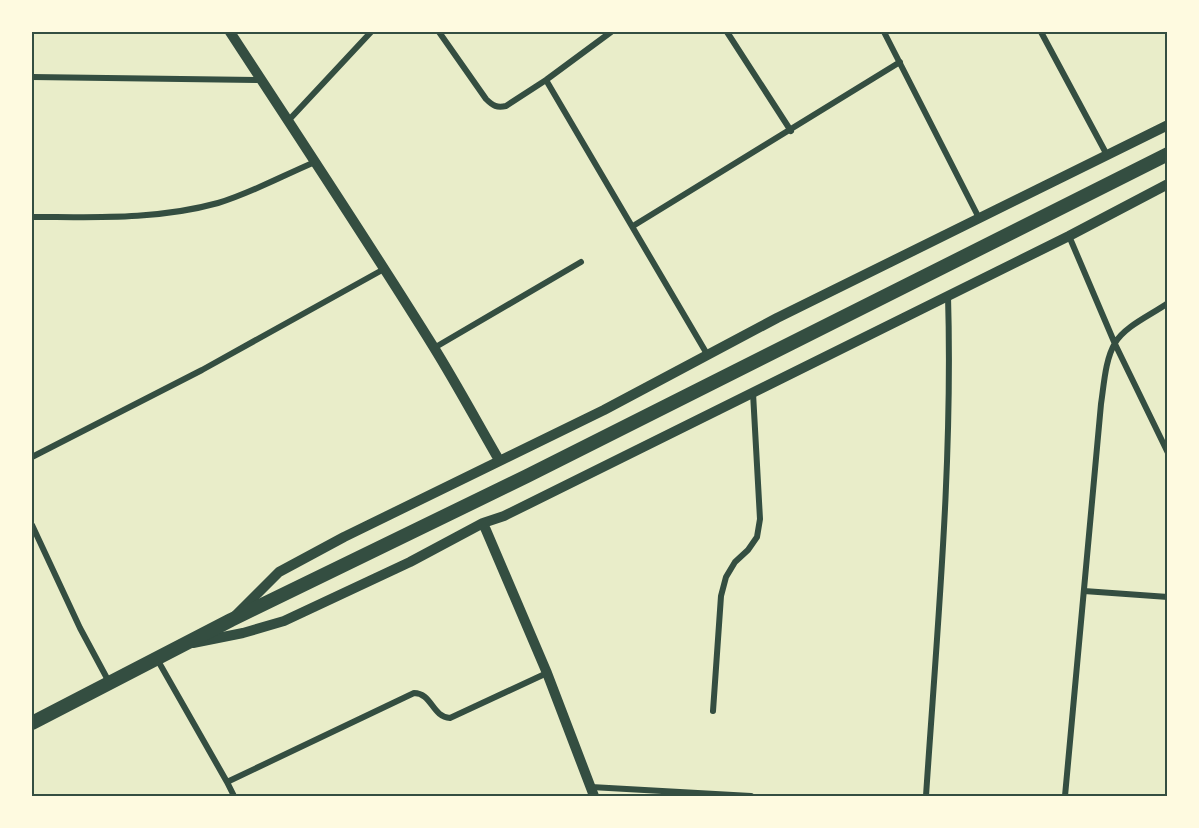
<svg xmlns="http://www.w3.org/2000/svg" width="1199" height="828" font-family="Merriweather,serif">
	<rect width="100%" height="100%" fill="#e9edc9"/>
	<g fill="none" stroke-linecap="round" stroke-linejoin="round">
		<path stroke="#344e41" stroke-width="6" d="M439 32 486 99C493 106 497 108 506 106L546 80 611 32
			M727 32 791 131
			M884 32 979 218
			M1041 32 1107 155
			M32 77 262 80
			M546 80 707 354
			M288 121 371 32
			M32 217C94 217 157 220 218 203 249 194 284 175 315 162
			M633 226 900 62
			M1069 236 1115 344 1168 453
			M434 348 581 262
			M32 457 202 370 384 269
			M32 525 80 628 109 682
			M1084 591 1168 597
			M157 659 227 782 234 796
			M713 711 721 596 726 577 735 562 748 550 757 537 760 519 753 393
			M227 782 414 693C432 693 432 717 450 718L547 673
			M591 787 751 796
			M926 796C937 630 953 463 948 296
			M1065 796 1101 404C1104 385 1105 360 1115 343 1125 326 1151 315 1168 303"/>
		<path stroke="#344e41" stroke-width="10" d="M230 32C298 136 367 240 433 346 456 383 477 422 499 460
			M483 523 547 673 594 796
			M236 615 279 572 344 537 604 410 777 318 1168 125
			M193 643 243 633 284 621 410 562 483 523 504 516 1069 236 1168 184"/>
		<path stroke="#344e41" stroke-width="14" d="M32 723 231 620 527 476 1168 154"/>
	</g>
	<rect width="1199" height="828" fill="none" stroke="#fefae0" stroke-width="66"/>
	<rect x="33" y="33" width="1133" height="762" fill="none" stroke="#344e41" stroke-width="2"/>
</svg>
